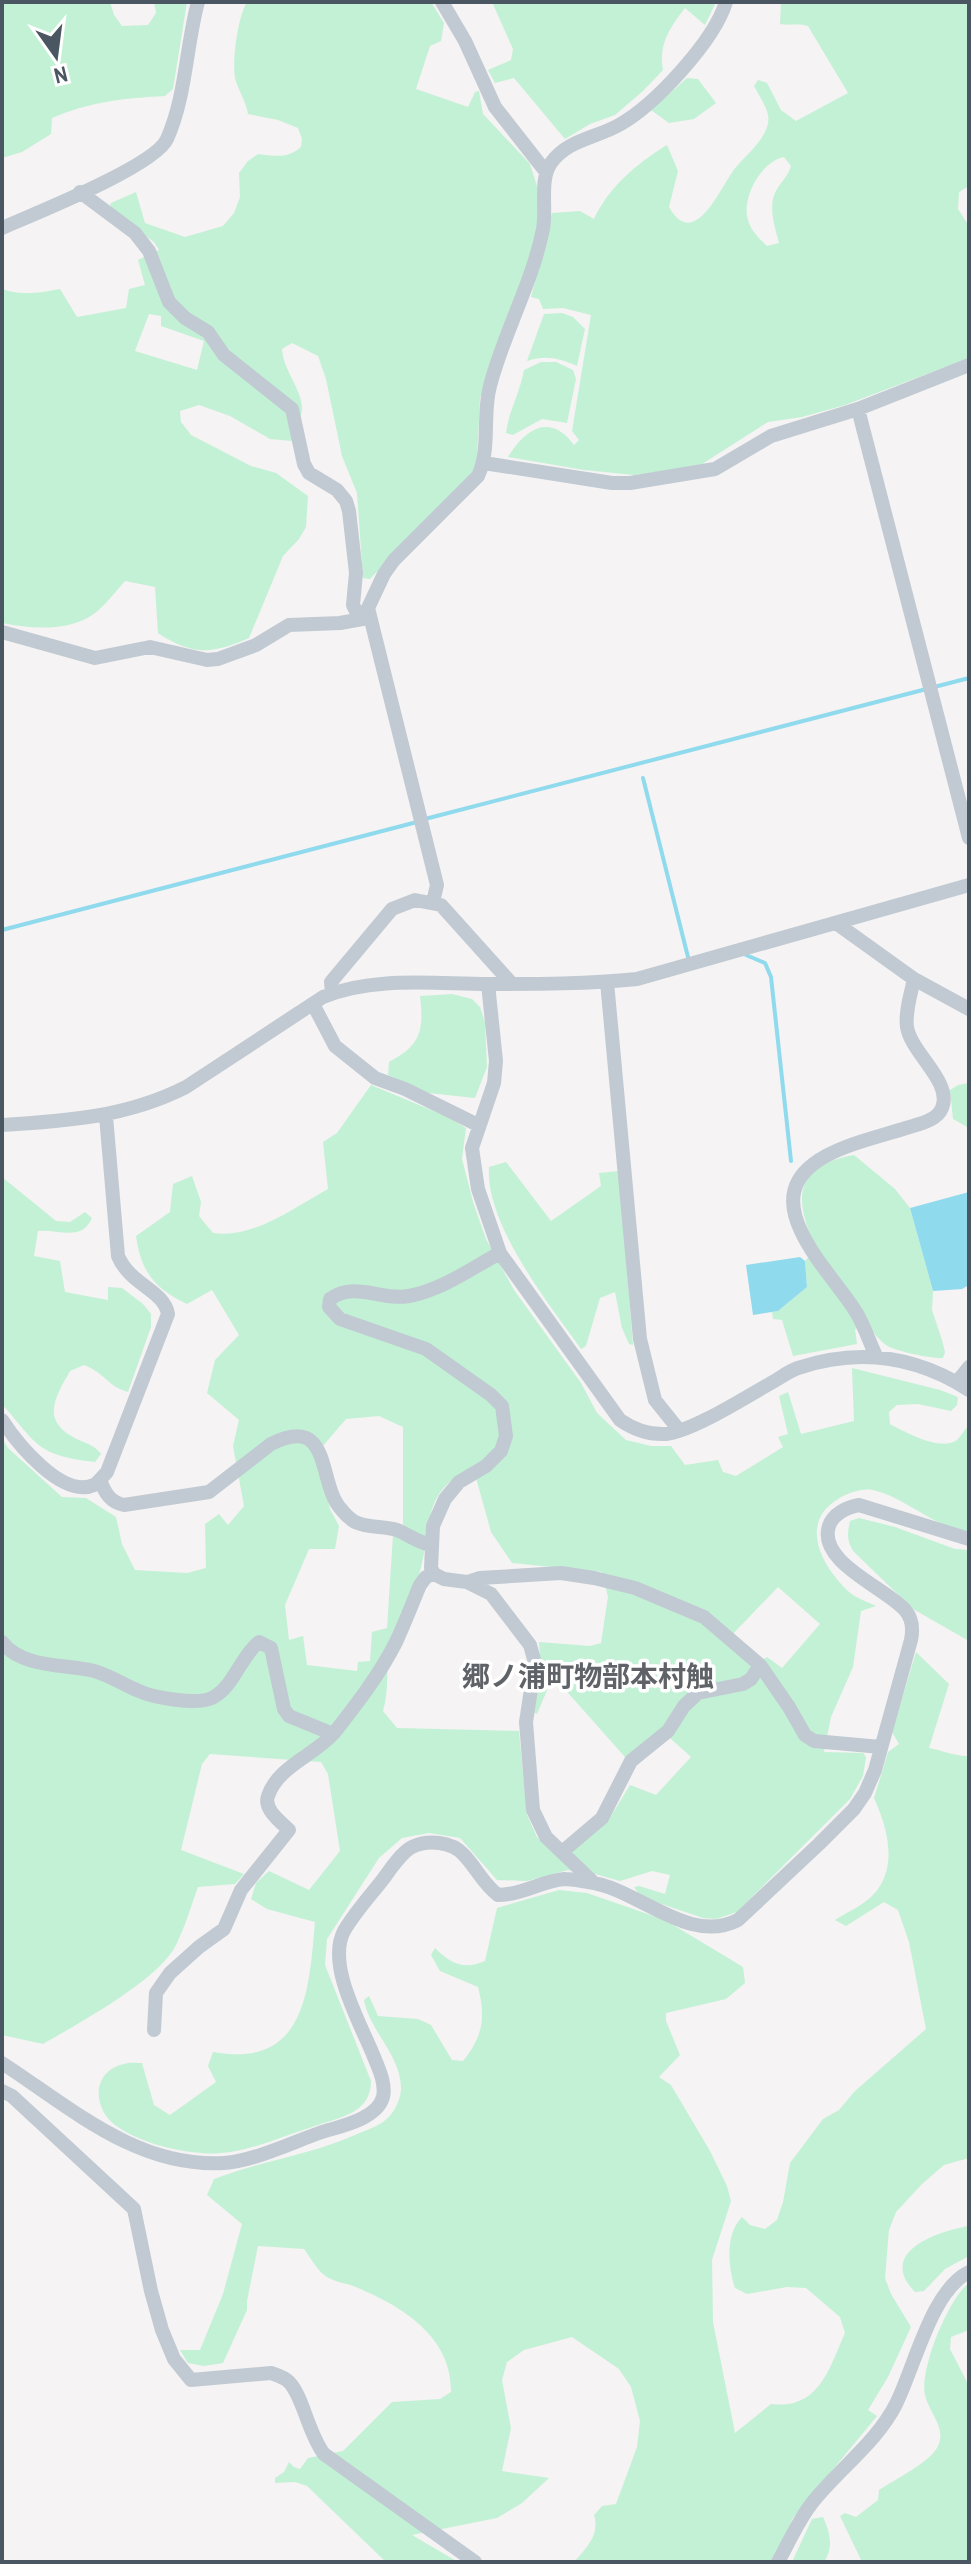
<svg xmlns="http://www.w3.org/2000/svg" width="971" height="2564" font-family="'Archivo Narrow','Noto Sans JP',sans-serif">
	<rect width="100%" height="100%" fill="#f5f3f3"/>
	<path fill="#c3f1d5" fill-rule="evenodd" d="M2 2H110L114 15 122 26 148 25 156 13 154 2H187L173 89 165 96C125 98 89 102 52 118L51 134 22 152 2 158Z
		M247 2H431L444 23 441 41 430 46 416 89 468 107 475 92 479 91 483 114 530 164 537 186 539 214 532 261 505 327 480 398 477 460 472 473 370 579 363 578 357 493 342 456 326 379 318 356 292 343 282 349C283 370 303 391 302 410 301 420 293 430 292 441L270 439 230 416 199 405 180 411 181 422 191 435 251 466 276 473 308 496 306 527 299 539 283 556 249 638C212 654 193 656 158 633L155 587 125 581C114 593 103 609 89 617 63 632 29 628 2 623V289C22 296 40 293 60 289L77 317 126 308 129 289 145 285 138 260 159 250 154 242 109 209 111 203 136 192 145 223 185 237 223 226 234 213 240 197 239 173 248 161 258 154C274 156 288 159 301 147L302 139 298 128 278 120 248 114C246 101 238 90 235 78 232 60 238 16 247 2ZM149 314 161 316V326L204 341 197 370 135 351Z
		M492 2H716L705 25 685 8C670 27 658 45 663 70L643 91 615 115 590 124 565 139 514 78 495 83 488 70 511 60 513 49Z
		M781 2H969V186L959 192 958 209 969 226V358L845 405 802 417 768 422 699 466 634 475 584 470 508 457C525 429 550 412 574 445L579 440 572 431 591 315 563 308 543 309 539 299 531 297 552 213 580 211 594 219C609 187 636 164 667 145L678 171 669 207C695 253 721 185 736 167 747 154 772 134 768 115 766 105 758 94 754 86L758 80 767 83 781 110 796 121 848 93 808 26C798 23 790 26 780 24ZM784 157 791 166C788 176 782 181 777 189 767 205 775 227 779 243L767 246C759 238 751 231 748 220 741 197 762 161 784 157Z
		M687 78 698 79 716 103 694 119 669 123 651 110Z
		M562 313 573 317 585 329 577 366C558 358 547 355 527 361L544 314Z
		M541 362H556L573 370 576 379 567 423 542 419 513 435 506 433C509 410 520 393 524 370Z
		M452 994 472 999 480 1007 485 1022 487 1067 475 1098 428 1093 388 1075 389 1062C421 1045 424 1031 420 996Z
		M969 1083V1128L953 1119 950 1090 958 1085Z
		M371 1085 448 1117 466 1128 462 1159 473 1202 486 1239 514 1290 581 1383 597 1413 626 1440 651 1446H671L685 1465 718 1460 723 1472 736 1476 783 1447 778 1437 788 1434 779 1396 788 1392 801 1434 854 1421 852 1368 940 1390 958 1397 957 1405 951 1411 918 1404 897 1405 889 1412 890 1424C905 1432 941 1452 957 1440 961 1436 965 1429 969 1425V1533C959 1530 949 1528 940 1523 919 1513 896 1495 873 1490 861 1488 848 1493 838 1499 798 1523 822 1567 849 1592 856 1598 868 1602 876 1606L861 1611 853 1667 831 1717 824 1752 863 1753 866 1757 863 1776 850 1799 737 1912 716 1919 703 1918 641 1897 634 1887 639 1886 665 1894 670 1875 652 1871 620 1881 595 1874 568 1870 527 1881 497 1880 460 1838 429 1833 402 1838 379 1858 327 1939 325 1965 371 2081C371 2113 341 2117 315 2126 279 2137 240 2157 202 2153 174 2151 138 2142 115 2125 92 2107 92 2071 124 2064 129 2062 137 2063 142 2063L154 2105 170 2115 216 2082 208 2066 213 2052C306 2069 309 1990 315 1922L267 1909 251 1899 256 1883 269 1871 309 1890 340 1851 328 1774 321 1762 210 1754 202 1764 181 1850 244 1874 235 1884 198 1887C191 1906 185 1927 176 1945 159 1980 77 2024 43 2044L2 2035V1438L8 1448 62 1497 86 1498 116 1517 122 1544 135 1570 187 1573 206 1568 205 1524 219 1514 228 1525 244 1506 233 1446 239 1420 207 1393 215 1360 239 1335 212 1290 187 1304C155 1289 141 1272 136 1236L170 1212 173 1184 192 1176 201 1202 199 1216 213 1233C254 1239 293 1208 328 1189L323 1142 337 1133ZM379 1416 403 1427V1539L393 1535 387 1628 372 1632 370 1661 358 1662 357 1671 307 1665 303 1636 289 1640 285 1605 309 1549H335L339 1526 330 1509 316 1454 346 1419ZM473 1467 491 1532 512 1563 602 1572 608 1597 601 1643 590 1646 539 1642 541 1673 533 1712 537 1714 553 1676 633 1766 670 1738 691 1757 656 1795 630 1785 608 1821 551 1851 537 1837 527 1815 519 1731 397 1728 383 1711C390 1688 385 1666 390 1644 396 1620 413 1599 419 1575 433 1528 419 1492 473 1467ZM778 1587 820 1624 782 1668 767 1657 753 1666 729 1638Z
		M854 1155 895 1189 910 1208 933 1291 932 1310 942 1340 945 1352 943 1358C933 1359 894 1351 886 1345 879 1340 873 1332 868 1325L855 1329 857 1344 793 1356 782 1320 773 1319 772 1312 778 1311 807 1287 805 1261 816 1248C794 1200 792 1166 854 1155Z
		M506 1162 551 1221 601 1186 599 1173 619 1171 633 1345 629 1344 622 1328 615 1292 600 1298 586 1346 581 1349C549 1304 485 1224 489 1167Z
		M2 1177 56 1221 70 1222 85 1212 92 1218C82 1242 58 1229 38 1231L34 1256 60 1261 65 1292 108 1300V1287L122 1288 143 1304 151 1314V1327L128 1392C107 1386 105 1373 84 1365L70 1371C53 1401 41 1422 79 1440 88 1444 95 1446 101 1454L95 1462C36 1455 38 1445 2 1404Z
		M859 1518 895 1527 955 1549 969 1550V1641L913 1609 853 1551C847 1540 847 1534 850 1521Z
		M916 1652 949 1684 929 1748C941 1750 957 1757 969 1756V2158L944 2165 922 2184 896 2212 889 2230 885 2278 891 2294 911 2327 888 2377 868 2410 877 2416 793 2518 772 2562H574C587 2547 600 2535 594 2515L602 2506 616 2504 637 2447 640 2421 631 2387 619 2369 572 2337 524 2350 507 2362 502 2380 511 2428 502 2471 549 2478 522 2503 497 2518 412 2535 458 2562H386L307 2486 295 2482 275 2483V2478L284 2472 289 2462 294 2467 300 2469 308 2458 343 2451 392 2402 440 2399 451 2392C452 2337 403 2307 358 2288 348 2283 331 2282 323 2274 316 2268 310 2257 304 2249L258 2246 247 2301V2310L223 2363 204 2366 188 2363 180 2350H200L223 2294 242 2224 207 2195 214 2179C261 2161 310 2155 355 2135 364 2131 376 2127 383 2122 393 2115 400 2102 401 2090 402 2056 370 2032 364 2000L369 1996 378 2016 418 2019 431 2025 452 2060 463 2061C483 2036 486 2018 478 1987L440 1971 431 1955 435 1948C451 1964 464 1970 485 1961L497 1908 559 1890 587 1893 665 1920 743 1967 745 1983 726 1999 666 2013V2021L680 2055 659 2077 671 2085 710 2151 727 2186 731 2201 712 2260 713 2322 735 2433 771 2404C819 2410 829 2369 845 2333L840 2317 806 2288 787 2287 747 2294 735 2288C728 2266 725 2234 742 2217L750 2225 765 2229 777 2220 783 2202 790 2163 823 2119 839 2110 855 2091 926 2029 909 1942 898 1910 884 1902 846 1926 835 1920C847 1912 862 1906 872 1896 899 1869 888 1829 874 1798L888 1752 899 1744 892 1732Z
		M969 2226V2256L945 2269 924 2291 915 2292C876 2252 938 2231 969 2226Z
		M969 2283V2330L951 2337 950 2349 969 2386V2562H862L840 2516 845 2513 856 2517 878 2500 879 2490C894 2480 931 2462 938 2446 947 2428 928 2411 925 2395 919 2370 949 2297 969 2283Z
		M823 2517C830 2532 834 2548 824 2562H792L812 2519Z"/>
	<path fill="#90daee" d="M969 1192V1285L962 1289 933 1291 910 1208Z
		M800 1257 805 1261 807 1287 778 1311 753 1315 746 1265Z"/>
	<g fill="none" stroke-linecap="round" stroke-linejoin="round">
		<path stroke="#90daee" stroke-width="4" d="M643 778 688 957
			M425 819 969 678
			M2 930 417 822
			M746 955 765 963 771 977 791 1161"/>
		<path stroke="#c1cad2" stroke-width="14" d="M442 2 465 41 495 107 546 172
			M80 192 135 233 149 251 169 302 185 318 208 332 224 355 292 409 304 464 309 473 337 490 346 501 349 511 356 573 353 605 360 619
			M2 228C34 214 155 166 167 139 186 97 186 46 198 2
			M858 409 969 838
			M484 463 612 483H630L715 469 771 436 858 409 969 365
			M2 632 95 658 150 647 207 660 218 659 256 645 289 625 340 623 368 618
			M433 902 437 885 368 608 384 574 394 560 478 476C491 448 482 415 490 386 504 332 532 284 543 229 547 209 539 180 551 163 567 140 596 138 619 125 655 105 714 41 726 2
			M836 923 914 979 969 1009
			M607 982 640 1339 655 1400 679 1430
			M488 984 496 1061 494 1083 472 1148 478 1189 500 1253 620 1420C633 1429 649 1435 666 1434 693 1431 746 1397 771 1383 780 1378 789 1371 798 1368 858 1348 916 1356 969 1390
			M332 993 331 982 392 909 415 900 441 905 512 984
			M313 1004 335 1046 375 1078 405 1089 478 1125
			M2 1125C67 1121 127 1117 186 1087L323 997C373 976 435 984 488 984 538 984 588 984 637 979L969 885
			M500 1253C472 1268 442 1290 409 1296 382 1301 355 1281 330 1299L329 1307 340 1319 426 1349 491 1395 502 1406 506 1436 501 1451 486 1466 459 1482 445 1499 433 1526 431 1568 434 1574 444 1579 467 1582 491 1594 530 1645 535 1663 526 1722 533 1810 546 1837 593 1882
			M876 1356C869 1341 864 1325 856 1312 838 1284 815 1261 801 1231 766 1158 857 1144 906 1128 918 1124 937 1121 942 1108 953 1082 911 1053 907 1027 905 1012 911 993 914 979
			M957 1382 969 1367
			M2 1420C17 1443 62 1499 94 1485 99 1482 103 1476 107 1472L168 1314C164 1290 130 1285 118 1256L106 1116
			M100 1480C105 1493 110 1502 124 1505L209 1492 271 1444C333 1413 317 1483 341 1509 344 1513 350 1519 355 1522 367 1528 384 1526 397 1530 409 1535 419 1543 431 1545
			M468 1582 480 1578 561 1573 594 1578 635 1588 704 1617 760 1665 789 1707 805 1735 814 1741 881 1747
			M2 1642C21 1668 65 1664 94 1671 109 1675 124 1685 139 1691 154 1698 197 1705 212 1698 234 1687 240 1657 259 1642L271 1648 284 1709 289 1716 333 1734
			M562 1852 602 1818 631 1761 668 1731 684 1706 698 1693 743 1684 751 1679 760 1665
			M154 2030 156 1993 170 1973 199 1947 224 1929 241 1890 289 1830C281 1822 263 1809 268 1796 278 1766 315 1755 334 1733 356 1705 380 1674 396 1642 405 1623 412 1604 420 1585L426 1577 434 1574
			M2 2063C71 2108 137 2168 224 2163 254 2161 293 2142 322 2132 341 2126 377 2119 383 2097 386 2084 379 2069 374 2057 361 2024 326 1965 344 1931 355 1912 371 1895 384 1878 391 1868 402 1852 412 1847 428 1839 452 1842 463 1854 476 1867 483 1884 498 1895 521 1895 542 1881 564 1879 572 1879 581 1881 588 1882 638 1888 688 1946 738 1920L819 1844 854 1809 865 1793 875 1770 911 1640C913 1630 913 1619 905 1610 886 1588 817 1562 829 1526 833 1514 847 1507 859 1505L969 1539
			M2 2091 12 2096 134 2209 151 2291 162 2330 174 2359 191 2380 271 2373C277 2375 284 2377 289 2382 303 2396 308 2433 324 2454L475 2562
			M778 2562C789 2542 798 2521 812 2503 838 2470 877 2442 896 2404 915 2366 931 2291 969 2272"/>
	</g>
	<g text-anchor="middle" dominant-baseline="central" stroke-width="7" stroke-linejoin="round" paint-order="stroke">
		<g font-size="28" font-weight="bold" fill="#5f6368" stroke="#fff">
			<text x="588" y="1676">郷ノ浦町物部本村触</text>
		</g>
	</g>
	<rect width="971" height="2564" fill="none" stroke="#4a5661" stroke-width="8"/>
	<g transform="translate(56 56) rotate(166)" stroke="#ffffff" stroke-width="6" paint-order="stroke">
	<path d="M0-6L14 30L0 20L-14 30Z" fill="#4a5661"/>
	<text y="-12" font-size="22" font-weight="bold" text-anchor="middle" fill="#4a5661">N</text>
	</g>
</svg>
